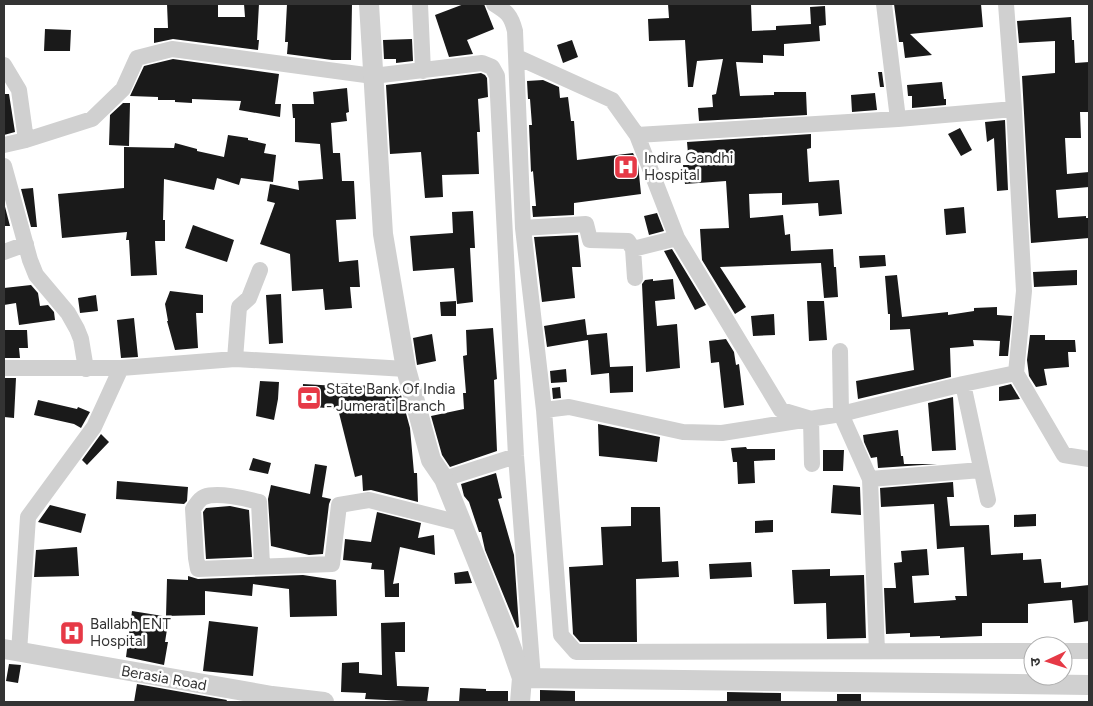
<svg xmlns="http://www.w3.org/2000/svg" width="1093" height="706" font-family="Figtree,'Noto Sans Devanagari',sans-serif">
	<rect width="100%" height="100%" fill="#fff"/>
	<path fill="#1a1a1a" d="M167 4H218V17H245L244 4H259L257 40H259L258 50 173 39 154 43V28H168Z
		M287 4H352L351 60H332L287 54 288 42H285Z
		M464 4H484L494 29 467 40 473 54 449 57 435 15Z
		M668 4H751L752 31 776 30V26L811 24 810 7 825 6 826 25 819 26 820 41 784 44V56L763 55V63L736 62 740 96 774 95V92H806L807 115 699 121 698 108 713 107 712 95 716 94 723 59 697 61 693 87H688L685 40 649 41 648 19 669 18Z
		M894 4H981L983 27 910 34 932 55 905 58 903 42H899Z
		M1071 17 1072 40H1074L1075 63 1089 62V112H1080L1081 138H1065L1067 174 1089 172V187L1056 190 1058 218 1086 216V218H1089V238L1031 243 1022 76 1055 73V41L1019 43 1017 21Z
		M45 29 71 30 70 51H44Z
		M412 39 413 61 396 63V59H384L383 40Z
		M572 40 578 57 563 63 557 45Z
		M173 59 279 74 275 104H281L280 117 239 110 241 101 192 99V103L175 102V100H158V97L130 96 144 66Z
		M878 72H882L884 87H880Z
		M481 73 485 75 487 78 488 97 478 99 480 132H477L479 174 442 175 443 197 425 198 421 152 390 154 386 85Z
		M543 80 559 87 560 98 568 97 571 121H574L577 160 633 153 638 164 641 194 574 203V215L533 217 532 206H536L533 171 531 172 529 125H532L530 99H528L527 81Z
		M942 82 944 99H946V105L912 108V96H908L907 85Z
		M347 88 349 112 346 113 347 121 331 123 333 153H340L342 181H354L356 219 336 220 339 262 358 260 360 287H350L352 308 325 310 323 289 292 291 290 254 260 244 275 203 267 201 270 184 299 190 298 181 323 179 320 144 295 142V118H293L292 104H314L313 92Z
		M875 93 877 110 852 112 851 95Z
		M4 94H9L15 132 4 135Z
		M123 103H130L129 146 109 145 110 115Z
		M1005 120 1008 190 997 191 994 138 987 142 985 122Z
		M960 128 972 150 961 156 948 134Z
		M811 134V148L807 149 809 182 839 180 842 214 819 216 818 203 782 205V193L749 194 750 218 783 215 785 235 790 234 791 251 833 249 834 267H836L838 297 824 298 821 263 720 267 746 307 735 314 702 260 700 229 729 228 726 181 685 184 683 165H689L687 142Z
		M228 135 248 138V140L266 144 264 153 276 155 273 182 241 178 239 185 217 178 214 190 164 179 163 220H165V241H155L157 275 131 276 129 240H126L127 232 62 238 58 194 124 188V147L174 148 175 143 197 149V151L224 157Z
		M33 188 37 227H31L21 189Z
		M4 203 10 226H4Z
		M964 207 966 233 946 235 944 209Z
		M473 211 475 248H470L473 302 457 304 454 268 413 271 410 236 453 233 452 212Z
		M657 213 664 231 649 235 644 216Z
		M193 225 234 240 227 262 185 248Z
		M578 235 581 267H572L575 298 542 302 534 237Z
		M672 249 706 305 695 310 664 251Z
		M885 255 886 266 860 268 859 256Z
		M1077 270V285L1034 287 1033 272Z
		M897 275 902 317 948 312V315L974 311V308L997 307V315L1012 316 1008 356H999L1000 341 973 340 974 346 950 348 951 377 858 399 856 381 914 370 910 329 890 330V314H888L885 276Z
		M653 279V281L673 279 675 299 655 301 657 326 677 324 680 368 646 372 642 284 645 280Z
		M31 285 38 293 40 306 48 305 54 312 55 320 19 325 16 303 4 305V288Z
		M170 291 203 295V313H196L198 348 175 350 167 321H168L165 304Z
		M281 294 283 343 269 344 266 295Z
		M96 295 98 311 80 313 78 298Z
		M456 301V316H441L440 302Z
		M807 301H824L827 340 809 341Z
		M774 314 775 335 753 336 751 316Z
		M134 318 138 357 121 358 117 320Z
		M585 319 587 335 607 333 610 367 633 366V392L610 393 609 373 591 375 588 340 547 347 544 326Z
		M493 328 497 379 494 380 497 451 450 467 442 455 431 416 464 409 463 393H466L463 356 467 355 466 330Z
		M4 330H27L28 348H19L20 358H4Z
		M432 334 436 361 417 365 413 338Z
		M1030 335H1045V340H1075L1076 352H1068L1069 367 1044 369 1047 385 1036 387 1029 376 1027 360Z
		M726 339 734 352 736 365 739 364 744 405 724 408 719 362 711 363 709 341Z
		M566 369 567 382 551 383 550 371Z
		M4 378H16L14 418 4 417Z
		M260 381 279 382 278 399 274 420 256 416Z
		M352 383V386L398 384 410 428 414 473H417L418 502 371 490 363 491 362 475 355 477 338 409 302 406 303 384 338 386 337 384Z
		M1011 384 1020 399 999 401V387Z
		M560 387 561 398 553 399 552 388Z
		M953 397 956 450 932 451 928 403Z
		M38 400 77 409 78 407 90 412 81 428 74 424 34 415Z
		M598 424 660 437 657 462 599 456Z
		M898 430 901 456H903L904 464H937L878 468 877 457 871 458 864 442 863 435Z
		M101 434 109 442 87 465 82 460Z
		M746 447 747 449H775V460L754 461 755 483 738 484 737 462H733L731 448Z
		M823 450H844L843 471H823Z
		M253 458 271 463 268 474 249 470Z
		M315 464 327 466 322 497 331 499 329 504 323 554 309 555 271 546 268 499 271 485 310 494Z
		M496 473 502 498 498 499 514 555 519 627 517 628 485 550 481 532H479L469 502 464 496 461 484Z
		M117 481 188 487 187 501 184 504 116 499Z
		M953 482 954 497H947L950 526 989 525 991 555 1023 553V560L1041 559 1044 583 1061 582V588L1089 585V621L1074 623 1072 600 1028 604V623H982V636L940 638V636L910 637V633L886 634 884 588H896L894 563 902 562 901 551 927 549 929 575 912 576 914 603 956 600 955 596H967L964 547 937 549 934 504 881 507 880 488Z
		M833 485 860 487 861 515 831 513Z
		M50 505 86 514 81 533 38 522Z
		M230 506 249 510 252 557 206 559 203 512 206 508Z
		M631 507H660L662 562 678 561 679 577 636 579 637 642H580L573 634 569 567 603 565 601 527 631 526Z
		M377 512 421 523 418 538 434 535 435 555 400 547 393 584 399 583V597H385L384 570 371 569 372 563 343 560 345 539 371 542Z
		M1036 514V526L1014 527V515Z
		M773 520V532L755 533V521Z
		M77 547 79 576 34 577 36 550Z
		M751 562 752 577 710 579 709 564Z
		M830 569V576L864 575 866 638 827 639 826 603 794 604 792 570Z
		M468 571 472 583 455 584 454 573Z
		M303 575 336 580 337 616 290 617 289 589 253 584 252 596 205 591V615L166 616 167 579 188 580V576L198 579Z
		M132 611 169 617 165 642H168L164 665 126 657Z
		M209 621 258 627 253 676 203 671Z
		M405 622V652H395L397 686 429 687 427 702 365 699 366 693 341 692 342 663 359 662V673L382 675 381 623Z
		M9 664 21 665 18 683 6 681Z
		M137 684 227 700 226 702H134Z
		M460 688 486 689V691H508V702H459Z
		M540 690 575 691V702H540Z
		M727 692 781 693V702H727Z
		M837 694H861V702H837Z"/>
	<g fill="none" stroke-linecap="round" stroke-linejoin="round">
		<path stroke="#d0d0d0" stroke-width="16" d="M420 4 423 71
			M494 4C507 12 511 15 515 31L523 228 544 410 561 635 576 652 1033 651
			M884 4 898 119
			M1006 4 1014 109 1024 291 1016 373 1064 455 1089 459
			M517 57 612 100 637 135 677 238 781 410 811 419 812 464
			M4 65 19 90 26 140
			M637 135 898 119 1014 109
			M4 145 26 140 92 119 123 89 137 58 172 49 373 76 482 63 492 67 497 76 516 456 533 678
			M4 166 30 260 36 275 68 313 77 329 81 339 86 369
			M523 228 586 224 590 240 628 241 633 249 677 238
			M633 249 635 278
			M4 252 26 244
			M840 351 841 414 870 479 877 651
			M235 359 239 307 249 298 260 270
			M4 368H121L235 359 406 369
			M963 384 988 500
			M544 410 569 407 683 432 722 433 841 414 963 384 1016 373
			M444 479 516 456
			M870 479 981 470
			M262 565 259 502C245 498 217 492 204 497 199 499 196 505 193 509L196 558 198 569 332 564 339 505 369 500 460 523
			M1063 651H1089
			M19 652 28 517 94 427 121 368"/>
		<path stroke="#d0d0d0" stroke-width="20" d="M369 4 383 234 406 369 431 460 444 479 508 638 522 678 520 702
			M4 649 272 696 324 702
			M522 678 1089 685"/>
	</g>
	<defs>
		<symbol id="hospital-square" viewBox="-11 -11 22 22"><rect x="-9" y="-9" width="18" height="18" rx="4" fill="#e63946" stroke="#fff"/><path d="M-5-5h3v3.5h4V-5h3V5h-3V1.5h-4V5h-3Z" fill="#fff"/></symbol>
		<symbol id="bank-square" viewBox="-11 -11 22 22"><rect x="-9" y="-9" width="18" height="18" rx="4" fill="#e63946" stroke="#fff"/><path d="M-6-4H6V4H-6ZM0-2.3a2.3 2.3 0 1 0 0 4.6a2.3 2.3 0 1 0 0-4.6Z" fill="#fff"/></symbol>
	</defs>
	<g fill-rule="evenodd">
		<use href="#hospital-square" x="612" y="153" width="28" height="28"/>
		<use href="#bank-square" x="295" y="384" width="28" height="28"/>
		<use href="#hospital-square" x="58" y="619" width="28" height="28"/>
	</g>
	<g text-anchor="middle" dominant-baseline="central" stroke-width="5" stroke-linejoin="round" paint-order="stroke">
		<g font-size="15" fill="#333" stroke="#fff" text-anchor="start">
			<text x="644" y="158">Indira Gandhi<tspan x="644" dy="17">Hospital</tspan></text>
			<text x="326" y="389">State Bank Of India<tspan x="326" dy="17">- Jumerati Branch</tspan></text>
			<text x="90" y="624">Ballabh ENT<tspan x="90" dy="17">Hospital</tspan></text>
		</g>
		<g font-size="15" fill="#333" stroke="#fff">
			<text transform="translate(164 678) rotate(10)">Berasia Road</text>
		</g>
	</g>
	<rect width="1093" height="706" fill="none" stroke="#333333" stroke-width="10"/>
	<g transform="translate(1048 661) rotate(266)"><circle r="24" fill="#ffffff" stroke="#adadad"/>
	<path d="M0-4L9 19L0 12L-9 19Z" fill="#e63946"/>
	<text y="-8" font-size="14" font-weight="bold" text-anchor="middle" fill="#333333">उ</text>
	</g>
</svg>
